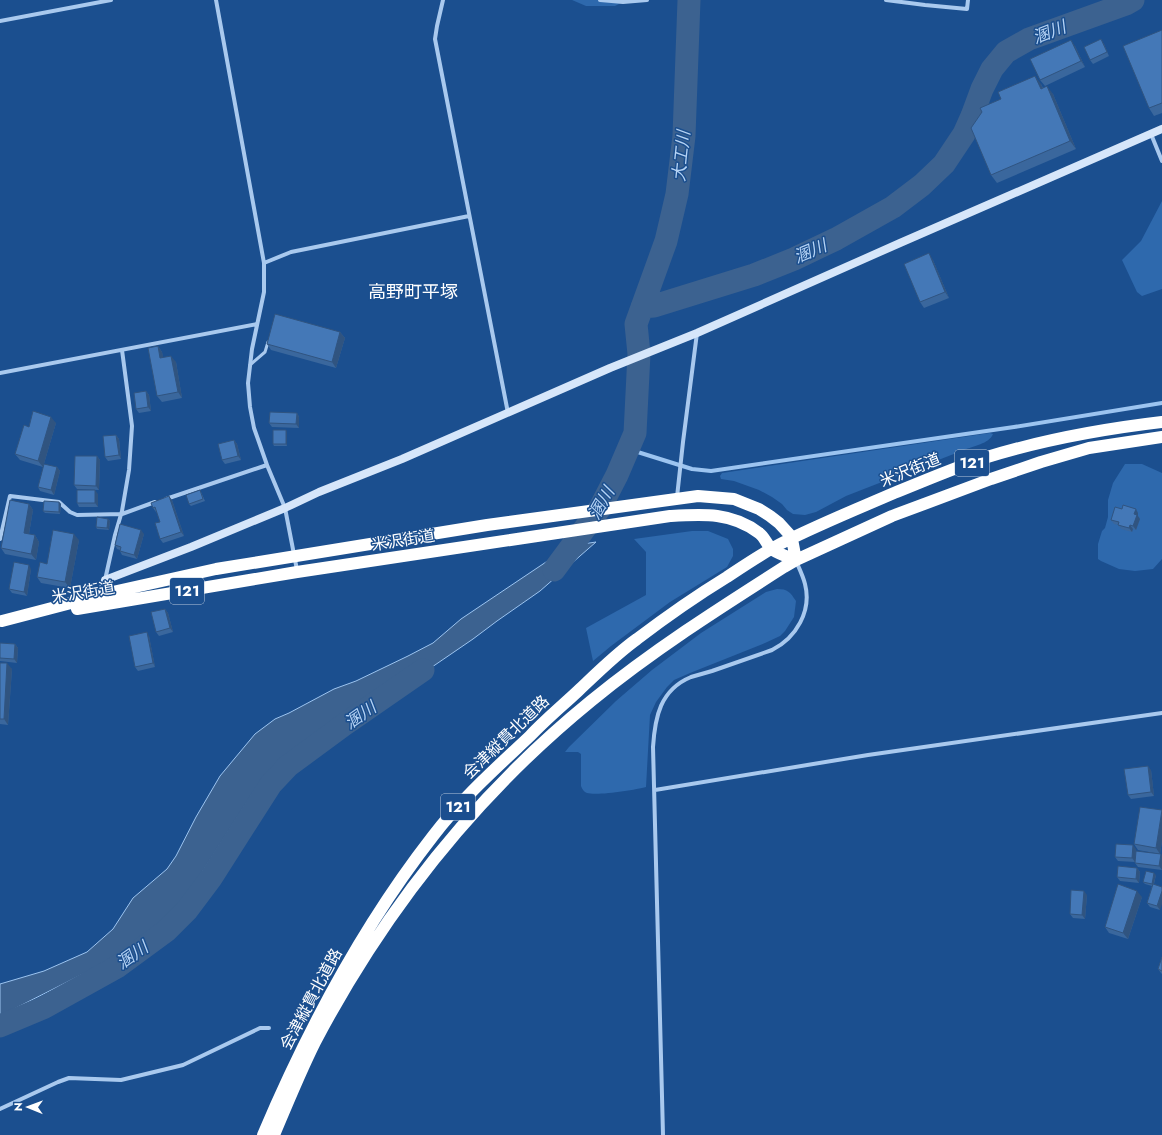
<svg xmlns="http://www.w3.org/2000/svg" width="1162" height="1135" font-family="Jost,'Noto Sans JP',sans-serif">
	<rect width="100%" height="100%" fill="#1b4f8f"/>
	<path fill="#2e69ad" d="M572 0H627L615 6H586Z
		M1162 201V289L1142 296 1137 292 1122 260 1141 241Z
		M990 433 993 434C989 444 973 446 964 450L846 496 816 512 805 515 793 514 787 510 782 504 772 497 759 490 734 481 721 479 720 476 722 473Z
		M1125 464H1142L1162 473V559L1153 569 1135 571 1119 569 1101 561 1098 559V544L1102 531 1105 528 1108 517V500L1113 483Z
		M692 531H708L728 539 733 549V556L727 567 670 602 611 646 593 661 586 628 646 595V552L634 539Z
		M777 589C788 589 790 592 796 601L794 617 785 631 780 636 765 643 690 673 674 680 667 687 656 702 650 715 646 787C635 790 597 796 587 793 584 792 582 789 581 786V754L578 752H565L569 747 616 701 652 670 701 633 766 592Z"/>
	<path fill="#3c6290" stroke="#9cc4f0" d="M596 542 540 591 497 621 473 639 413 680 359 706 287 757 262 779 201 874 182 902 163 924 130 949 108 963 81 975 0 1016V984L44 971 87 952 113 929 133 898 167 869 176 856 196 817 220 776 255 734 275 719 289 713 334 689 356 681 408 656 433 643 461 619 549 560 563 547Z"/>
	<g fill="none" stroke-linecap="round" stroke-linejoin="round">
		<path stroke="#9cc4f0" stroke-width="4" d="M628 449 692 469 711 471 1014 427 1162 403"/>
		<path stroke="#3c6290" stroke-width="23" d="M642 307 654 306 754 275 794 259 836 239 893 207 922 185 944 164 964 134 972 116 982 89 992 69 1006 52 1029 39 1126 4 1133 0
			M554 570 600 508 617 475 635 433 639 354 636 324 666 241 677 194 684 136 689 0
			M0 1026 43 1008 117 967 166 931 187 910 211 878 271 784 288 766 345 724 423 670"/>
		<path stroke="#a9c9ee" stroke-width="3" d="M250 365 265 352 268 342"/>
		<path stroke="#a9c9ee" stroke-width="4" d="M216 0 264 263V292L252 349 248 383 250 407 254 428 267 465 285 508 297 570
			M443 0 437 26 435 39 508 413
			M600 0 623 2 647 0
			M886 0 925 5 967 9 968 0
			M0 21 111 0
			M1151 134 1162 161
			M264 263 291 252 469 216
			M0 373 257 324
			M677 497 683 442 697 333
			M166 499 267 465
			M0 539 10 496 59 502 70 512 77 515 122 514 155 502
			M105 580 115 535 122 511 129 470 132 426 122 350
			M655 790 868 755 1162 713
			M0 1109 58 1082 69 1078 121 1080 183 1065 260 1028H269
			M663 1135 653 747C655 717 660 690 691 677 698 675 705 673 712 671 732 664 752 657 772 650 796 638 812 611 805 584 803 576 799 568 796 561"/>
		<path stroke="#d6e6fa" stroke-width="8" d="M101 598 105 580 191 547 285 508 319 492 402 459 610 368 697 333 900 243 1162 129"/>
		<path stroke="#fff" stroke-width="12" d="M77 609 297 572 670 516C703 514 732 512 759 533 765 537 767 546 773 550 779 554 788 557 796 560
			M2 621 117 591 216 569 487 525 698 496 734 499 759 509 770 516 779 523 789 534 792 539 796 560
			M263 1135C308 1029 362 927 433 836 461 799 496 768 530 736 545 720 562 706 578 691 597 673 616 654 637 639 666 617 696 596 727 577 745 565 764 552 784 542 820 524 857 509 894 493 924 481 954 468 984 458 1042 440 1102 429 1162 422
			M274 1135C287 1104 300 1072 315 1042 384 911 477 794 591 701 652 651 718 609 784 567L796 560 892 516 991 479 1041 462 1089 448 1162 437"/>
	</g>
	<path fill="#3a679d" d="M1162 30V113L1154 116 1149 108Z
		M1104 44 1109 56 1093 64 1090 60Z
		M1075 46 1085 67 1045 86 1040 80Z
		M1041 84 1043 88 1053 94 1076 149 997 183 991 175 1001 99Z
		M933 260 949 298 924 308 920 302Z
		M340 332 345 338 336 368 271 350 267 344Z
		M158 346 162 352 163 358 176 362 182 398 162 402 157 396Z
		M146 391 149 395 151 411 139 413 136 409Z
		M297 413 299 417V428L272 427 269 423Z
		M56 423 43 467 20 460 15 454 29 427Z
		M287 432V446H274L273 444Z
		M116 435 119 439 121 459 108 461 105 457Z
		M234 440 237 444 241 460 225 464 222 460Z
		M97 456 100 460 99 490 77 489 74 485Z
		M57 467 60 471 54 495 40 491 38 487Z
		M201 492 205 501 191 506 189 504Z
		M98 494V507H79L77 503Z
		M172 500 184 536 163 543 160 539V522L157 512H156L153 508Z
		M59 502 61 504 60 514 45 513 43 511Z
		M29 504 33 510 29 534 35 535 39 542 36 560 5 554 1 548Z
		M1138 513V516L1140 519 1136 530 1133 529 1132 532 1121 529 1118 525 1114 524 1111 520Z
		M108 519 110 521 109 530 97 529 96 527Z
		M144 534 137 559 122 555 120 551V550L117 549 115 545Z
		M79 540 70 588 41 583 37 577 47 564Z
		M31 569 27 596 12 593 9 589Z
		M165 609 168 613 173 632 159 636 156 632Z
		M149 636 155 667 138 671 135 667Z
		M0 643 15 644 18 648 17 663 0 661Z
		M0 663 12 669 8 725 0 724Z
		M1151 770 1154 796 1131 799 1128 795Z
		M1162 810V841L1160 854 1138 850 1134 844Z
		M1136 849 1135 859 1161 854 1162 870 1138 867 1135 863V862L1118 861 1115 857Z
		M1137 868 1140 872 1139 883 1120 881 1117 877Z
		M1156 875 1154 884 1160 910 1150 907 1147 903 1152 886 1145 884 1143 882Z
		M1087 895 1085 919 1073 918 1070 914Z
		M1142 897 1128 939 1109 933 1105 927Z
		M1162 957V974L1161 973 1158 969Z"/>
	<path fill="#305480" d="M1101 39 1104 44 1109 56 1107 52Z
		M1071 40 1075 46 1085 67 1081 61Z
		M1035 76 1041 84 1046 97 1041 89Z
		M1047 86 1053 94 1076 149 1070 141Z
		M929 253 933 260 949 298 945 292Z
		M340 332 345 338 336 368 332 362Z
		M158 346 162 352 165 364 160 358Z
		M171 356 176 362 182 398 178 392Z
		M146 391 149 395 151 411 148 407Z
		M297 413 299 417V428L296 424Z
		M51 417 56 423 43 467 38 461Z
		M286 430 287 432V446L286 444Z
		M116 435 119 439 121 459 119 455Z
		M234 440 237 444 241 460 238 456Z
		M97 456 100 460 99 490 96 486Z
		M57 467 60 471 54 495 51 490Z
		M95 490 98 494V507L95 503Z
		M169 496 172 500 184 536 181 532Z
		M59 502 61 504 60 514 59 512Z
		M29 504 33 510 28 539 24 533Z
		M1136 509 1138 513V516L1140 519 1136 530 1133 526 1134 514Z
		M108 519 110 521 109 530 107 528Z
		M1130 525 1133 529 1132 532 1129 528Z
		M141 530 144 534 137 559 134 555Z
		M74 534 79 540 70 588 65 582Z
		M35 535 39 542 36 560 31 554Z
		M29 565 31 569 27 596 24 592Z
		M165 609 168 613 173 632 170 628Z
		M147 632 149 636 155 667 153 663Z
		M15 644 18 648 17 663 14 659Z
		M7 663 12 669 8 725 4 719Z
		M1148 766 1151 770 1154 796 1151 792Z
		M1162 811V841L1160 854 1156 848Z
		M1133 845 1136 849 1135 862 1132 858Z
		M1161 854 1162 856V870L1159 866Z
		M1137 868 1140 872 1139 883 1136 879Z
		M1154 873 1156 875 1153 886 1152 884Z
		M1084 891 1087 895 1085 919 1082 915Z
		M1137 891 1142 897 1128 939 1123 933Z
		M1162 891V904L1160 910 1157 906Z"/>
	<path fill="#4478b7" stroke="#305480" d="M1162 30V103L1149 108 1123 46Z
		M1101 39 1107 52 1090 60 1084 47Z
		M1071 40 1081 61 1040 80 1030 59Z
		M1035 76 1041 89 1047 86 1070 141 991 175 971 128 982 112 980 108 1001 99 998 92Z
		M929 253 945 292 920 302 904 264Z
		M275 314 340 332 332 362 267 344Z
		M158 346 160 358 171 356 178 392 157 396 148 348Z
		M146 391 148 407 136 409 134 393Z
		M33 411 51 417 38 461 15 454 24 425 29 427Z
		M270 412 297 413 296 424 269 423Z
		M273 430H286V444H273Z
		M116 435 119 455 105 457 103 436Z
		M234 440 238 456 222 460 218 444Z
		M75 456H97L96 486 74 485Z
		M44 464 57 467 51 490 38 487Z
		M77 490H95V503H77Z
		M200 490 203 499 189 504 186 495Z
		M169 496 181 532 160 539 155 523 160 522 155 507 153 508 151 503Z
		M10 500 29 504 24 533 35 535 31 554 1 548Z
		M44 501 59 502V512L43 511Z
		M1123 505 1136 509 1134 514 1137 515 1133 526 1130 525 1129 528 1118 525 1119 522 1111 520 1115 507 1122 509Z
		M97 517 108 519 107 528 96 527Z
		M120 524 141 530 134 555 120 551 121 547 115 545Z
		M53 530 74 534 65 582 37 577 40 562 47 564Z
		M14 562 29 565 24 592 9 589Z
		M165 609 170 628 156 632 151 612Z
		M147 632 153 663 135 667 129 636Z
		M0 643 15 644 14 659 0 658Z
		M0 663H7L4 719H0Z
		M1148 766 1151 792 1128 795 1124 769Z
		M1140 807 1162 810 1156 848 1134 844Z
		M1116 844 1133 845 1132 858 1115 857Z
		M1136 851 1161 854 1159 866 1135 863Z
		M1118 866 1137 868 1136 879 1117 877Z
		M1146 871 1154 873 1152 884 1143 882Z
		M1118 884 1137 891 1123 933 1105 927Z
		M1153 884 1162 887V891L1157 906 1147 903Z
		M1071 890 1084 891 1082 915 1070 914Z
		M1162 957V971L1158 969Z"/>
	<g text-anchor="middle" dominant-baseline="central" stroke-width="3" stroke-linejoin="round" paint-order="stroke">
		<g fill="#1b4f8f" stroke="#bbcadd" stroke-width="1">
			<rect x="955" y="450" width="34" height="26" rx="3"/>
			<rect x="170" y="578" width="34" height="26" rx="3"/>
			<rect x="441" y="794" width="34" height="26" rx="3"/>
		</g>
		<g font-size="15" font-weight="bold" fill="#fff">
			<text x="972" y="463">121</text>
			<text x="187" y="591">121</text>
			<text x="458" y="807">121</text>
		</g>
		<g font-size="16" fill="#fff" stroke="#1b4f8f">
			<text transform="translate(910 470) rotate(-22)">米沢街道</text>
			<text transform="translate(403 540) rotate(-9)">米沢街道</text>
			<text transform="translate(83 592) rotate(-9)">米沢街道</text>
			<text transform="translate(506 737) rotate(-44)">会津縦貫北道路</text>
			<text transform="translate(311 999) rotate(-62)">会津縦貫北道路</text>
		</g>
		<g font-size="17" font-style="italic" fill="#b5d3f5" stroke="#1b4f8f">
			<text transform="translate(1049 32) rotate(-21)">溷川</text>
			<text transform="translate(681 156) rotate(-84)">大工川</text>
			<text transform="translate(810 251) rotate(-23)">溷川</text>
			<text transform="translate(601 503) rotate(-60)">溷川</text>
			<text transform="translate(360 715) rotate(-35)">溷川</text>
			<text transform="translate(132 955) rotate(-35)">溷川</text>
		</g>
		<g font-size="18" fill="#fff" stroke="#1b4f8f">
			<text x="413" y="292">高野町平塚</text>
		</g>
	</g>
	<g transform="translate(28 1107) rotate(271)" stroke="#1b4f8f" stroke-width="3" paint-order="stroke">
	<path d="M0-3L7 15L0 10L-7 15Z" fill="#ffffff"/>
	<text y="-6" font-size="11" font-weight="bold" text-anchor="middle" fill="#ffffff">N</text>
	</g>
</svg>
